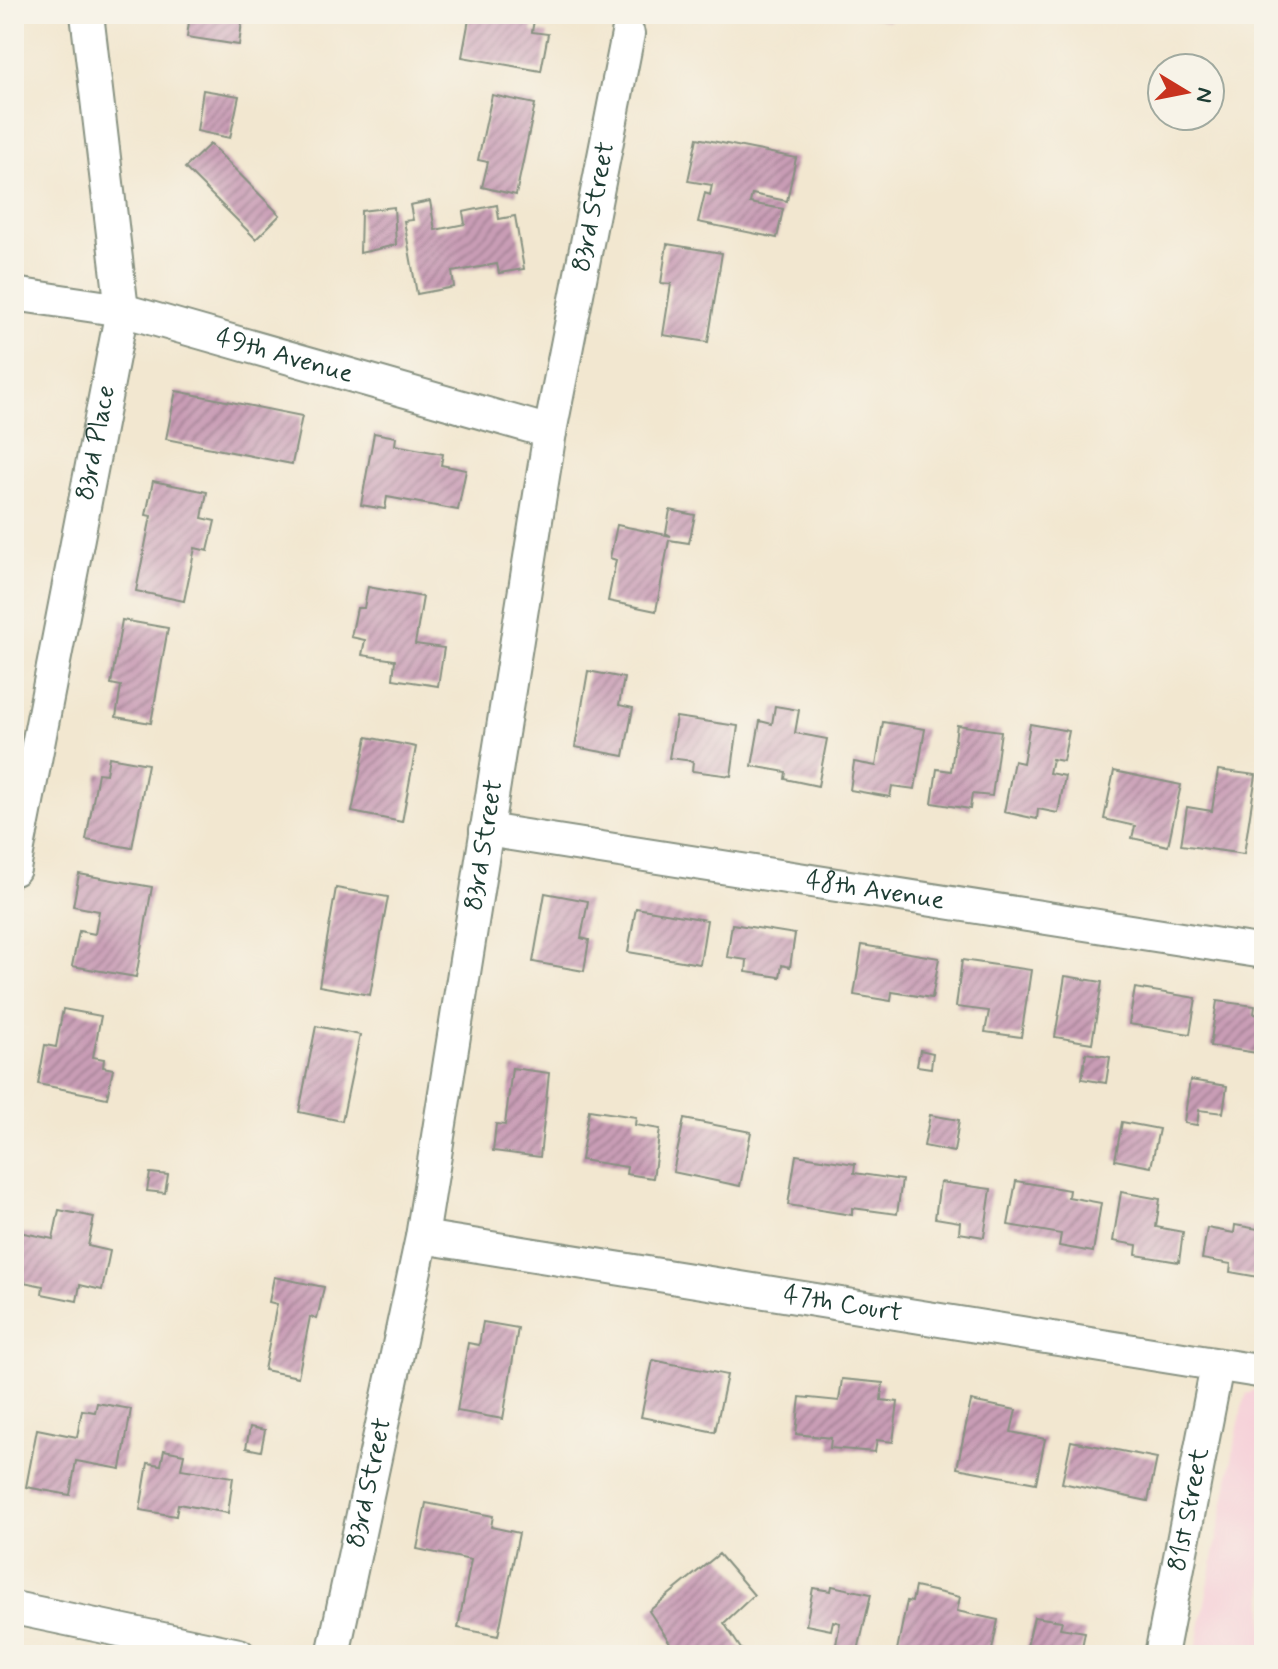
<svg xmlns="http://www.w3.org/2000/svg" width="1278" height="1669" font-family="Mynerve,sans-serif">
	<defs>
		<pattern id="building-hatch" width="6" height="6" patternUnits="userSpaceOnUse" patternTransform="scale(2)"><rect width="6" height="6" fill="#c99db6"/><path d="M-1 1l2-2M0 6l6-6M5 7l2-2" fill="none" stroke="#a38195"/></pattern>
	</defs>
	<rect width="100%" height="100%" fill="#f7f3e8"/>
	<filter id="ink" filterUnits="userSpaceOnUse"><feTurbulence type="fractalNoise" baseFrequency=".0125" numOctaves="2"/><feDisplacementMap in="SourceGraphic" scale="16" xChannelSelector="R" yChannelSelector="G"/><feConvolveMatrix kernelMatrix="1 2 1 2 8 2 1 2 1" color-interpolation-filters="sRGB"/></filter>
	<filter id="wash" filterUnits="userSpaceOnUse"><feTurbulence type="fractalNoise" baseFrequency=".006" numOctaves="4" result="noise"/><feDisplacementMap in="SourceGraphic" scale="32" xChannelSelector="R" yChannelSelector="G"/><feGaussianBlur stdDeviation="1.8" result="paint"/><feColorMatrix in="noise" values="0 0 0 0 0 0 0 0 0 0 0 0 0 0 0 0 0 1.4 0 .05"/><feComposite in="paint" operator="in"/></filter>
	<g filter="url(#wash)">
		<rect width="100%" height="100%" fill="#f2e7d0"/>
		<path fill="#f6cfd8" d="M1256 1389H1264V1655H1195L1242 1407 1247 1394Z"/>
		<g id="blocks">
			<path fill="url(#building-hatch)" d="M190 14H243L239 45 187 37Z
				M470 14 482 16 483 14H535L532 32 548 34 541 71 462 57Z
				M860 14H890L889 21Z
				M203 90 239 96 230 138 197 131Z
				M492 95 535 104 516 195 482 187 488 162 478 160Z
				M697 138 796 158 787 201 752 194 750 203 783 209 777 238 698 222 705 193 710 195 712 185 688 181Z
				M210 144 280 215 256 239 185 168Z
				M430 201 435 230 465 224 463 212 497 205 499 219 515 216 524 269 499 273 497 264 452 272 454 287 417 294 404 221 413 220 410 205Z
				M394 207 396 245 360 253 361 211Z
				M667 244 722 253 708 342 663 335 671 284 661 283Z
				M176 391 302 416 292 464 166 439Z
				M374 433 396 437 395 445 443 454 441 465 466 470 458 510 387 497 385 509 361 505Z
				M153 481 207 492 202 518 215 521 208 551 195 548 184 601 136 591 151 516 146 515Z
				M670 510 695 515 689 543 669 540 656 611 608 601 616 560 610 558 617 525 671 536 666 533Z
				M368 587 423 597 415 644 444 648 438 686 393 679 395 660 362 655 365 640 351 637 357 608H364Z
				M122 620 168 628 151 723 116 717 121 686 111 684Z
				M588 671 624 678 619 705 633 708 624 756 575 747Z
				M775 706 799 710 795 733 827 739 818 786 785 779 786 772 752 766 760 721 772 724Z
				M676 717 738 726 731 776 692 771 693 761 669 758Z
				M883 722 925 729 915 789 892 786 890 797 850 790 854 762 876 766Z
				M1030 724 1069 731 1063 761 1052 759 1049 773 1065 776 1058 813 1038 809 1037 819 1004 812 1014 761 1023 763Z
				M957 725 1001 731 992 796 972 794 970 809 932 803 937 769 951 771Z
				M367 737 416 747 402 822 352 812Z
				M109 757 148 764 132 848 86 840 98 773 106 774Z
				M1218 770 1256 775 1244 854 1181 845 1187 807 1212 811Z
				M1114 771 1181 785 1168 846 1132 838 1135 826 1104 819Z
				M79 874 152 887 136 977 72 966 79 931 95 934 99 911 73 906Z
				M336 888 388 897 370 995 319 986Z
				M545 893 588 901 581 938 589 940 584 971 533 962Z
				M636 908 707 920 700 964 628 952Z
				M732 924 795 934 790 967 782 965 780 977 746 972 747 960 727 957Z
				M862 945 939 958 932 998 892 992 891 1001 854 995Z
				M962 960 1031 970 1021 1037 985 1032 989 1011 956 1007Z
				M1065 976 1102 982 1092 1043 1055 1037Z
				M1135 988 1196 998 1190 1034 1129 1024Z
				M1217 1001 1255 1006 1254 1014 1264 1016V1054L1210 1046Z
				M63 1009 101 1016 93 1057 104 1059 103 1067 113 1069 107 1098 38 1084 45 1045 56 1047Z
				M316 1026 360 1035 342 1121 299 1112Z
				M920 1050 933 1053 931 1068 917 1066Z
				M1086 1053 1110 1057 1106 1083 1082 1079Z
				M512 1068 549 1073 540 1157 493 1151 496 1124 505 1125Z
				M1190 1080 1227 1086 1223 1113 1199 1110 1197 1125 1184 1123Z
				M589 1110 636 1117 635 1125 660 1129 653 1178 626 1174 627 1167 581 1160Z
				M930 1115 959 1120 954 1152 924 1146Z
				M684 1119 751 1132 740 1186 673 1172Z
				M1122 1122 1159 1129 1151 1167 1115 1160Z
				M796 1155 855 1164 854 1173 902 1180 897 1214 852 1208V1215L788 1205Z
				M150 1173 168 1175 165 1193 147 1191Z
				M1016 1181 1069 1190 1068 1197 1101 1203 1093 1252 1059 1246 1061 1234 1008 1225Z
				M940 1182 991 1189 984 1237 959 1233 960 1222 935 1218Z
				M1121 1192 1160 1199 1156 1227 1183 1232 1179 1262 1136 1255 1137 1245 1113 1241Z
				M59 1210 94 1217 88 1246 110 1251 102 1290 80 1285 77 1301 42 1294 43 1286 14 1280V1231L53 1239Z
				M1235 1225 1264 1230V1278L1230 1272 1231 1264 1202 1259 1207 1228 1234 1233Z
				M274 1277 324 1287 317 1319 310 1317 298 1377 264 1370 277 1304 269 1302Z
				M483 1322 518 1328 503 1419 457 1411 468 1343 479 1345Z
				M653 1360 727 1375 715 1432 641 1417Z
				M14 1370 21 1371 15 1400H14Z
				M842 1379 883 1383 881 1400 898 1402 893 1442 877 1440 875 1452 830 1448 831 1438 796 1434 800 1397 839 1401Z
				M971 1401 1016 1410 1011 1432 1045 1439 1036 1483 957 1468Z
				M97 1403 131 1409 121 1469 76 1461 70 1495 26 1487 37 1429 77 1437 82 1410 95 1412Z
				M250 1427 265 1430 261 1451 246 1448Z
				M1071 1441 1157 1458 1148 1501 1062 1483Z
				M164 1450 184 1454 181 1469 233 1477 228 1513 178 1504 176 1516 140 1510 148 1463 161 1465Z
				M426 1503 493 1516 491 1527 519 1533 498 1636 458 1628 471 1560 417 1549Z
				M719 1554 754 1595 724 1623 745 1655H701L698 1650 692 1655H678L649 1611Z
				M832 1586 871 1594 857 1655 835 1650 840 1623 833 1621 831 1630 806 1625 813 1588 831 1591Z
				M915 1587 960 1597 957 1611 998 1620 991 1655H896L907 1601 912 1602Z
				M1034 1617 1062 1621 1060 1628 1085 1632 1081 1652 1088 1655H1025Z"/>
		</g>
	</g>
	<g filter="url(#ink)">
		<use href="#blocks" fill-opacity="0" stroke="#889282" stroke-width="2"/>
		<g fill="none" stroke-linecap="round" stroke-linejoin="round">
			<defs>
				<g id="minor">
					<path id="s1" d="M14 294 122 310 550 432"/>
					<path id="s2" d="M486 830 1264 952"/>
					<path id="s3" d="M14 869 122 310 87 14"/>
					<path id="s4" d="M422 1237 1264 1372"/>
					<path d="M14 1608 239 1655"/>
					<path id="s5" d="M333 1655 422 1237 550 432 628 34"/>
					<path id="s6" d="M1161 1655 1217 1366"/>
				</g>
			</defs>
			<use href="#minor" stroke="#889282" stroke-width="36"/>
			<use href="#minor" stroke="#fff" stroke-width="32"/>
		</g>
	</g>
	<g text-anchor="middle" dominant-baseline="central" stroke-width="8" stroke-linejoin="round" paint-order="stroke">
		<g font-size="26" fill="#1f3d34" stroke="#f7f3e8">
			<text stroke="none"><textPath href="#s5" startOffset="1472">83rd Street</textPath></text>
			<text stroke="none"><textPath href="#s1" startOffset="278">49th Avenue</textPath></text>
			<text stroke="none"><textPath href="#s3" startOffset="434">83rd Place</textPath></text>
			<text stroke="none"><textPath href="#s5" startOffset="824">83rd Street</textPath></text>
			<text stroke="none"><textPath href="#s2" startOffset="394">48th Avenue</textPath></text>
			<text stroke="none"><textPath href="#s4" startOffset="426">47th Court</textPath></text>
			<text stroke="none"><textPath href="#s5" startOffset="176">83rd Street</textPath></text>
			<text stroke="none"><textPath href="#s6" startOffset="148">81st Street</textPath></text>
		</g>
	</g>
	<rect width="1278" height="1669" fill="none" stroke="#f7f3e8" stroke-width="48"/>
	<g transform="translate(1186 92) rotate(100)"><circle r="38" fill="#f7f3e8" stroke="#a1aaa0" stroke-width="2"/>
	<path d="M0-6L14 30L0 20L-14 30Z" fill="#c8321e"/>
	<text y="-12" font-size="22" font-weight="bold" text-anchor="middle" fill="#1f3d34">N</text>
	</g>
</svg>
